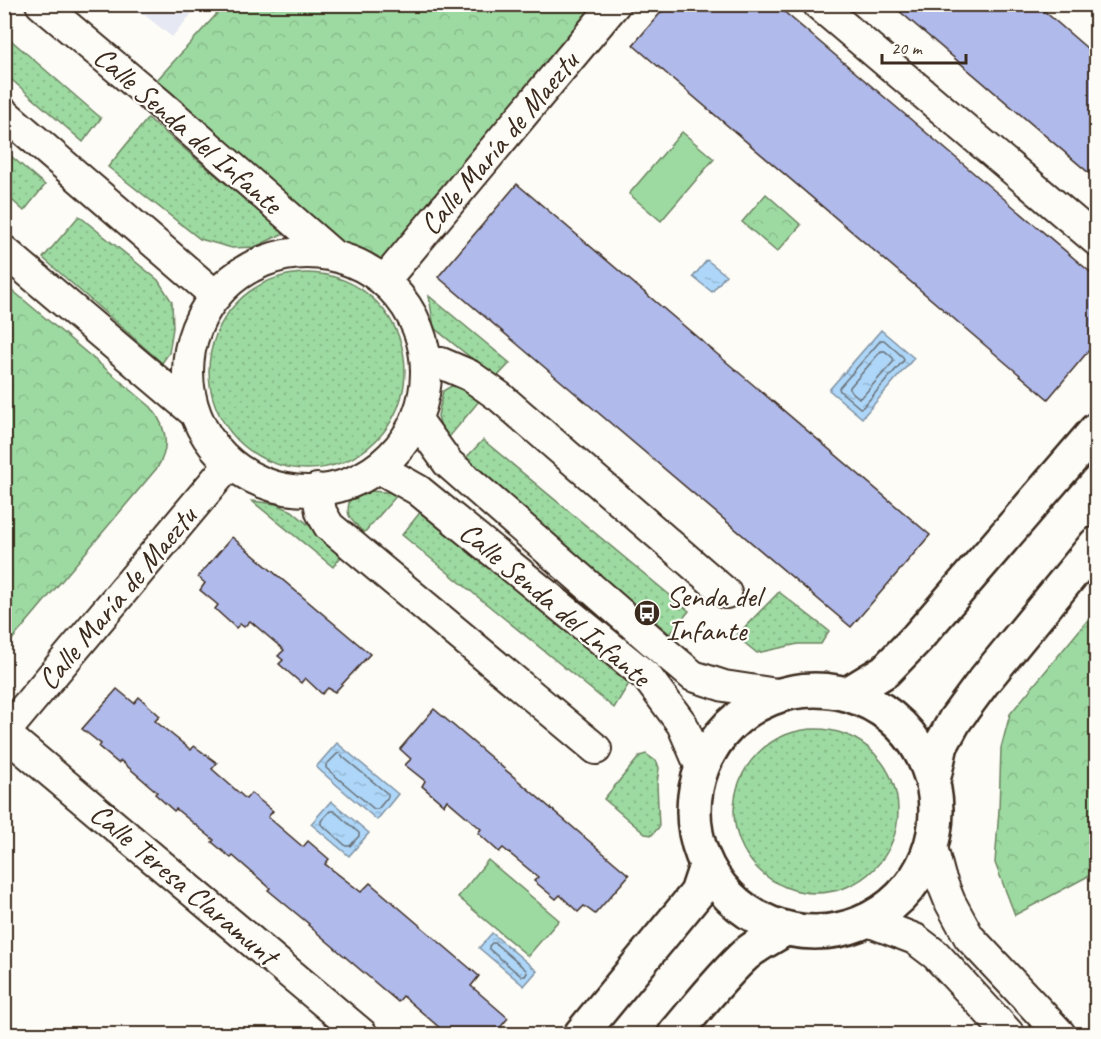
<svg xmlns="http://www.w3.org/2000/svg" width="1101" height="1039" font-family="Caveat,sans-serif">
	<defs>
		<pattern id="park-crowns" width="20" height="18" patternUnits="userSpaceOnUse" patternTransform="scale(1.5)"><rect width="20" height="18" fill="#9ddaa1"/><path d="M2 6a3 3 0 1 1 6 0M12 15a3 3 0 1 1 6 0" fill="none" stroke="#88bb8a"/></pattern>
		<pattern id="garden-dots" width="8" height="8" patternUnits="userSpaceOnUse" patternTransform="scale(1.5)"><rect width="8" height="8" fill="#9ddaa1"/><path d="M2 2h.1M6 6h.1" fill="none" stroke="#88bb8a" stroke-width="1.8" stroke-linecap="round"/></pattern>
		<pattern id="water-ripples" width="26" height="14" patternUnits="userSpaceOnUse" patternTransform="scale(1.5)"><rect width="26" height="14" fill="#add6f8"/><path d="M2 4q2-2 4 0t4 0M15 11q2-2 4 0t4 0" fill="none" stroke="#96b8d4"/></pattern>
	</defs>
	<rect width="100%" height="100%" fill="#fdfcf7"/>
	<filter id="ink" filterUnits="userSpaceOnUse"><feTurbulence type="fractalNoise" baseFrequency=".0167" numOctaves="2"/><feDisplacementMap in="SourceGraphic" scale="12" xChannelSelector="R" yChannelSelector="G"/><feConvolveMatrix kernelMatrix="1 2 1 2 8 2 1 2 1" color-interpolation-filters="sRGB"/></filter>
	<g filter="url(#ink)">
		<path fill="#e6e8f3" d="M132 5H199L172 37Z"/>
		<path fill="url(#park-crowns)" stroke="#6c8260" stroke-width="1.5" d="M225 5H615L384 281 361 265 334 256 146 92Z
			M766 194 801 225 777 252 742 222Z
			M6 285 151 407C166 426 171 447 157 468L5 648 4 287Z
			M1096 610V872L1015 915 995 863 999 810 1001 748 1010 714Z"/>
		<path fill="url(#garden-dots)" stroke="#6c8260" stroke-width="1.5" d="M5 35 101 118 83 142 5 74Z
			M148 118 284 233 255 247 232 248 200 239 108 167Z
			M5 151 45 185 24 211 5 194Z
			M79 216 158 280 172 302 173 328 169 353 162 363 43 258Z
			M209 371a98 98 0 1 1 196 0a98 98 0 1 1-196 0Z
			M429 296 510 363 496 378 434 328Z
			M453 385 467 391 480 400 445 442 438 416 443 391Z
			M483 440 689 611 670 634 463 461Z
			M369 491 399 493 364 533C350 519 344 516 351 496Z
			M252 501 276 504 292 511 343 554 333 567Z
			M422 510 630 682 614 708 402 535Z
			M779 592 829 631 821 644H798L757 653 736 636Z
			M734 811a82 82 0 1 1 164 0a82 82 0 1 1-164 0Z
			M646 754 657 762 659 768 657 784 659 827 652 835 645 834 604 799 640 756Z"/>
		<path fill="#9ddaa1" stroke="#6c8260" stroke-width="1.5" d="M682 132 714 159 661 221 629 194Z
			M488 860 559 920 528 956 458 897Z"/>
		<path fill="url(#water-ripples)" stroke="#7f91a1" stroke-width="1.5" d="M707 260 726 275 712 292 693 277Z
			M881 330 914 358 862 418 829 390Z
			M337 743 398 794 377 820 316 767Z
			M331 801 369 833 349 856 311 824Z
			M492 933 537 971 524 986 479 948Z"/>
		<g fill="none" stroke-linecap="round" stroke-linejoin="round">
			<path stroke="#696f75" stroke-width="1.5" d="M881 340H884L903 357 904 360 863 407 860 408 840 391 839 388Z
				M881 351H885L893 358 894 361 862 397 859 398 850 390V387Z
				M338 753 388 794V797L378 809H374L326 768V765Z
				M330 811H334L359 833V836L350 846H346L321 824V821Z
				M492 943H495L526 970 527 973 525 976H521L489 949V946Z"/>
		</g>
		<path fill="#b0baeb" stroke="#3b2a1e" stroke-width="1.5" d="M668 4H775L1096 277V342L1048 399 633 45Z
			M891 4H1036L1096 56V179Z
			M517 184 930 535 851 627 438 277Z
			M232 537 370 654 335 692 328 688 322 694 305 678 301 683 279 664 283 660 278 656 284 650 250 621 244 627 240 624 236 628 215 609 218 605 200 590 205 583 198 577Z
			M117 689 134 703 139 697 160 716 155 721 191 750 194 746 217 763 212 769 246 799 251 793 273 811 268 817 303 847 308 841 329 859 325 864 361 892 370 883 479 976 471 986 508 1018 494 1035H448L403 996 398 1002 308 925 309 924 268 890 270 888 233 856 231 858 212 842 214 840 176 809 174 811 155 794 157 792 121 761 118 763 99 747 101 744 82 729Z
			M434 709 629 875 595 914 584 906 578 912 560 895 556 899 534 881 538 877 503 848 499 852 478 833 481 829 447 800 444 805 422 786 425 781 405 765 411 759 400 749Z"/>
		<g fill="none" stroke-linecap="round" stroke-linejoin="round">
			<defs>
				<path id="minor" d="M41 4 160 104 334 256
					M818 4 1096 240
					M4 113 216 296
					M4 251 195 413
					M188 372a119 119 0 1 1 238 0a119 119 0 1 1-238 0Z
					M384 281 615 4
					M427 362 441 363 469 375 500 397 726 593
					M417 420 448 463 667 654 693 676 724 686 777 694
					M379 468 418 490 647 677 682 724 701 768
					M317 489 321 512 329 526 596 749
					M4 733 362 1034
					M4 733 230 463
					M932 847 940 877 950 902 969 937 1060 1034
					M868 921 915 939 936 955 1009 1034"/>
				<path id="tertiary" d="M694 811a121 121 0 1 1 242 0a121 121 0 1 1-242 0Z
					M849 693 885 671 917 638 1096 430
					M933 781 941 745 955 720 983 682 1096 544
					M581 1034 697 893 706 866
					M675 1034C698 1007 720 978 746 954 758 944 772 937 785 929"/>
			</defs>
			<use href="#minor" stroke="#3b2a1e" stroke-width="34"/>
			<use href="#tertiary" stroke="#3b2a1e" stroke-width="38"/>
			<use href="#minor" stroke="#fdfcf7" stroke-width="30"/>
			<use href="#tertiary" stroke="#fdfcf7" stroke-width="33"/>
		</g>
	</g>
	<defs>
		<symbol id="bus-disc" viewBox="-11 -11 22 22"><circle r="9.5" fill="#3b2a1e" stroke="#fdfcf7"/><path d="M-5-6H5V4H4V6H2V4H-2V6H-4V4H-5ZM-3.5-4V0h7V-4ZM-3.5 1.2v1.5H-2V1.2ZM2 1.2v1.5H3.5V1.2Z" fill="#fff"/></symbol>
	</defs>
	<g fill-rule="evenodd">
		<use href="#bus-disc" x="632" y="598" width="30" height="30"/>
	</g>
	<g text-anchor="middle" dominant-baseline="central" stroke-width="4.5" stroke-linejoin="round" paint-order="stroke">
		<g font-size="30" fill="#3b2a1e" stroke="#fdfcf7">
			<text transform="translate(188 130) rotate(41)">Calle Senda del Infante</text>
			<text transform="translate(499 143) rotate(-50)">Calle María de Maeztu</text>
			<text transform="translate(117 598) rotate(-50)">Calle María de Maeztu</text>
			<text transform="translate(555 604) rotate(40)">Calle Senda del Infante</text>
			<text transform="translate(184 884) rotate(40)">Calle Teresa Claramunt</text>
		</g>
		<g font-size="30" fill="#3b2a1e" stroke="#fdfcf7" text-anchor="start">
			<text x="666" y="596">Senda del<tspan x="666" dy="34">Infante</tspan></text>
		</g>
	</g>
	<rect width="1101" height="1039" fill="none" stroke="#fdfcf7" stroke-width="24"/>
	<rect x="12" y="12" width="1077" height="1015" fill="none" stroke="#3b2a1e" stroke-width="2" filter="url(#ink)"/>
	<path d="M882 54v9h84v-9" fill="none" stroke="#3b2a1e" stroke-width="3"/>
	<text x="891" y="54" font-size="18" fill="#3b2a1e" stroke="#fdfcf7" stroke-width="4.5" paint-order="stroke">20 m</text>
</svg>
